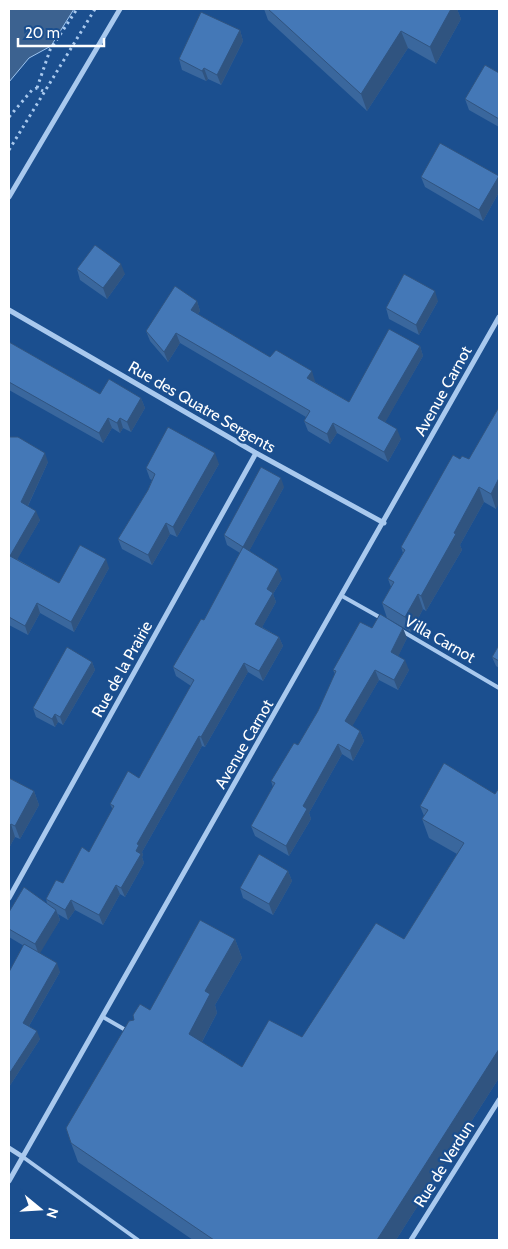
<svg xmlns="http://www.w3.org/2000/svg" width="508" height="1249" font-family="Cabin,sans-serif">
	<rect width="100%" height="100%" fill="#1b4f8f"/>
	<path fill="#3c6290" stroke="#9cc4f0" d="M9 9H74L51 46 29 58 9 82Z"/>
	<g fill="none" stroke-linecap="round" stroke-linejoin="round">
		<path stroke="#a9c9ee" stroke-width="3" stroke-dasharray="2.5 4" stroke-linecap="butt" d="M37 88 50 50 77 9
			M9 117 32 90 37 88 43 91
			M9 150 95 9"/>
		<path stroke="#a9c9ee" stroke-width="4" d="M342 596 381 618
			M402 631 499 688
			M103 1017 129 1032
			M23 1157 138 1240"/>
		<path stroke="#a9c9ee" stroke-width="5" d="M9 197 120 9
			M9 310 256 453 384 523
			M9 898 256 453
			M9 1148 23 1157
			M9 1181 499 317
			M411 1240 499 1100"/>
	</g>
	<path fill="#3a679d" d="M264 9H457L461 19 436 64 408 48 367 111 268 20Z
		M240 30 243 41 221 85 208 79 206 81 182 70 179 59Z
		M499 73V127L469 110 465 99Z
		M499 176V192L483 221 425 187 421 177Z
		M77 269 125 274 107 299 80 280Z
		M197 301 200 311 198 314 270 357 315 381V382L349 402 420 346 423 356 385 422 401 439 388 462 337 433 330 444 308 431 304 421 306 417 180 343 168 362 150 341 146 331Z
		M438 301 419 335 389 319 386 308Z
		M9 342 100 394 141 398 145 408 131 432 123 428 120 433 112 428 103 443 9 390Z
		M499 407 496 509 484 502 460 545 462 550 426 611 423 609 411 632 387 618 382 603 391 587 388 579 403 553 401 547 460 459H469Z
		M9 438 48 462 28 506 40 520 17 559 59 583 109 568 74 632 40 613 28 635 9 625Z
		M219 464 177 537 170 534 152 565 122 549 118 539 148 490 152 480 150 479 146 468Z
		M284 487 249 551 282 579 273 594 276 602 262 627 279 637 283 646 263 681 248 672 205 747 202 746 142 852 143 855 142 857 144 863 125 897 120 894 103 925 75 910 68 920 58 914 60 920 39 953 60 972 29 1026 40 1039 9 1087 24 946 9 937V912L47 903 46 899 63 883 89 852 113 810 110 804 139 778 191 686 176 676 173 667 204 620 240 553 227 545 224 535Z
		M372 628 407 638 398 656 409 670 398 690 379 680 352 726 360 731 364 741 353 761 342 754 309 813 311 819 289 856 255 836 251 826 273 787 271 781 298 745 318 711 335 674 333 670Z
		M499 645V668L496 666 492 657Z
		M92 662 95 670 63 725 58 722 55 727 36 717 33 708Z
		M9 778 34 791 39 805 20 839 15 837 9 848Z
		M499 788V1078L396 1240H193L78 1162 71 1143 134 1020 150 1010 235 939 242 958 215 1005 217 1013 202 1042 242 1067 302 1037 404 939 457 854 429 838 422 819 424 816 420 806 495 794Z
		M288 871 292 881 273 915 243 898 240 888Z"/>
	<path fill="#305480" d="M451 9H457L461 19 436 64 430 47Z
		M240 30 243 41 221 85 217 75Z
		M401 31 408 48 367 111 361 94Z
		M204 68 208 79 206 81 202 71Z
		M499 176V192L483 221 479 210Z
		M121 264 125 274 107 299 103 288Z
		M435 291 438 301 419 335 416 325Z
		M197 301 200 311 194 320 191 310Z
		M176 333 180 343 168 362 164 352Z
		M420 346 423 356 382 428 378 418Z
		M312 371 315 381 311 388 307 378Z
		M141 398 145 408 131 432 127 422Z
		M108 418 112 428 103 443 99 433Z
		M120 418 123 428 120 433 117 423Z
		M333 423 337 433 330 444 327 434Z
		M397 429 401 439 388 462 384 452Z
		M45 453 48 462 25 512 21 502Z
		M215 453 219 464 177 537 173 527Z
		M281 478 284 487 246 557 243 547Z
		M499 478V504L496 509 491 494Z
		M479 487 484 502 460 545 462 550 426 611 421 596 454 533Z
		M36 511 40 520 14 565 10 556Z
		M166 523 170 534 152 565 148 555Z
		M106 559 109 568 74 632 71 622Z
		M278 569 282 579 273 594 276 602 259 633 255 624 267 589Z
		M418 594 423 609 411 632 405 617Z
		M37 603 40 613 28 635 25 626Z
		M403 628 407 638 395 663 391 652Z
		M279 637 283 646 263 681 259 671Z
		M405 660 409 670 398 690 394 680Z
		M92 662 95 670 63 725 60 717Z
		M244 663 248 672 205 747 201 737Z
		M375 670 379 680 349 732 345 721Z
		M55 714 58 722 55 727 52 719Z
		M360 731 364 741 353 761 350 751Z
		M199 736 202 746 142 852 143 855 142 857 144 863 125 897 121 888 136 851 137 844Z
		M338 744 342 754 309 813 311 819 289 856 286 846 303 806Z
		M34 791 39 805 20 839 15 826Z
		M11 824 15 837 9 848V827Z
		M288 871 292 881 273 915 269 904Z
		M116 885 120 894 103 925 99 915Z
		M71 900 75 910 68 920 65 910Z
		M56 910 60 920 39 955 35 944Z
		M235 939 242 958 215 1005 217 1013 196 1053 189 1034 205 991Z
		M57 963 60 972 26 1031 23 1023Z
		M37 1031 40 1039 9 1087V1074Z
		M499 1049V1078L396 1240H377Z"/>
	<path fill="#4478b7" stroke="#305480" d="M268 9H451L430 47 401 31 361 94Z
		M201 12 240 30 217 75 204 68 202 71 179 59Z
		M485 65 499 73V119L465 99Z
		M440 143 499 176 479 210 421 177Z
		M95 245 121 264 103 288 77 269Z
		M404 274 435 291 416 325 386 308Z
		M175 286 197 301 191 310 270 357 276 350 312 371 307 378 349 402 389 329 420 346 378 418 397 429 384 452 333 423 327 434 304 421 310 411 176 333 164 352 146 331Z
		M9 342 100 394 109 379 141 398 127 422 120 418 117 423 108 418 99 433 9 382Z
		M499 407V478L491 494 479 487 454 533 456 534 421 596 418 594 405 617 382 603 394 582 388 579 405 550 401 547 453 455 460 459 462 456 469 459Z
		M168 427 215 453 173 527 166 523 148 555 118 539 148 490 155 474 146 468Z
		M9 437H18L45 453 21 502 36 511 10 556 59 583 80 545 106 559 71 622 37 603 25 626 9 617Z
		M261 467 281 478 243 547 278 569 267 589 273 593 255 624 279 637 259 671 244 663 201 737 199 736 137 844 139 845 136 851 141 854 121 888 116 885 99 915 71 900 65 910 46 899 56 880 63 883 82 847 89 852 114 806 110 804 128 771 139 778 194 680 173 667 201 619 204 620 243 547 224 535Z
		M380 614 403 628 391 652 405 660 394 680 375 670 345 721 360 731 350 751 338 744 303 806 307 809 286 846 251 826 275 783 271 781 294 743 298 745 318 711 336 671 333 670 360 622 372 628Z
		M499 645V661L492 657Z
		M67 647 92 662 60 717 55 714 52 719 33 708Z
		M444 763 495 794 499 788V1049L377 1240H214L71 1143 66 1128 129 1021 134 1020 133 1015 140 1004 150 1010 200 920 235 939 205 991 210 994 189 1034 242 1067 269 1020 302 1037 376 923 404 939 464 843 422 819 428 810 420 806Z
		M9 778 34 791 15 826 11 824 9 827Z
		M259 854 288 871 269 904 240 888Z
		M24 887 56 910 35 944 9 929V912Z
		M24 944 57 963 23 1023 37 1031 9 1074V972Z"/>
	<g text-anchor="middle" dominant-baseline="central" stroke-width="4.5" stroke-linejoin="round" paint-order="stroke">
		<g font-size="16" fill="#fff" stroke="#1b4f8f">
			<text transform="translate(443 391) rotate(-61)">Avenue Carnot</text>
			<text transform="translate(202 407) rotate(30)">Rue des Quatre Sergents</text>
			<text transform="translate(440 639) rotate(30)">Villa Carnot</text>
			<text transform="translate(122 669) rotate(-61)">Rue de la Prairie</text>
			<text transform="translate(244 744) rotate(-60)">Avenue Carnot</text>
			<text transform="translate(444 1164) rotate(-58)">Rue de Verdun</text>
		</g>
	</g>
	<rect width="508" height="1249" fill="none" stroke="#ffffff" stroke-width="20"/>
	<g transform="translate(40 1209) rotate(108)" stroke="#1b4f8f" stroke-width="4" paint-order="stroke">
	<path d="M0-4L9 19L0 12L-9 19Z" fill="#ffffff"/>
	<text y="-8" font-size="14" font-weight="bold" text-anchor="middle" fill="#ffffff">N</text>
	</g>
	<path d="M18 38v8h86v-8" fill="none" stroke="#ffffff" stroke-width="2.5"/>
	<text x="25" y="38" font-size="15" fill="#ffffff" stroke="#1b4f8f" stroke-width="4" paint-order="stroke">20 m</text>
</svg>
